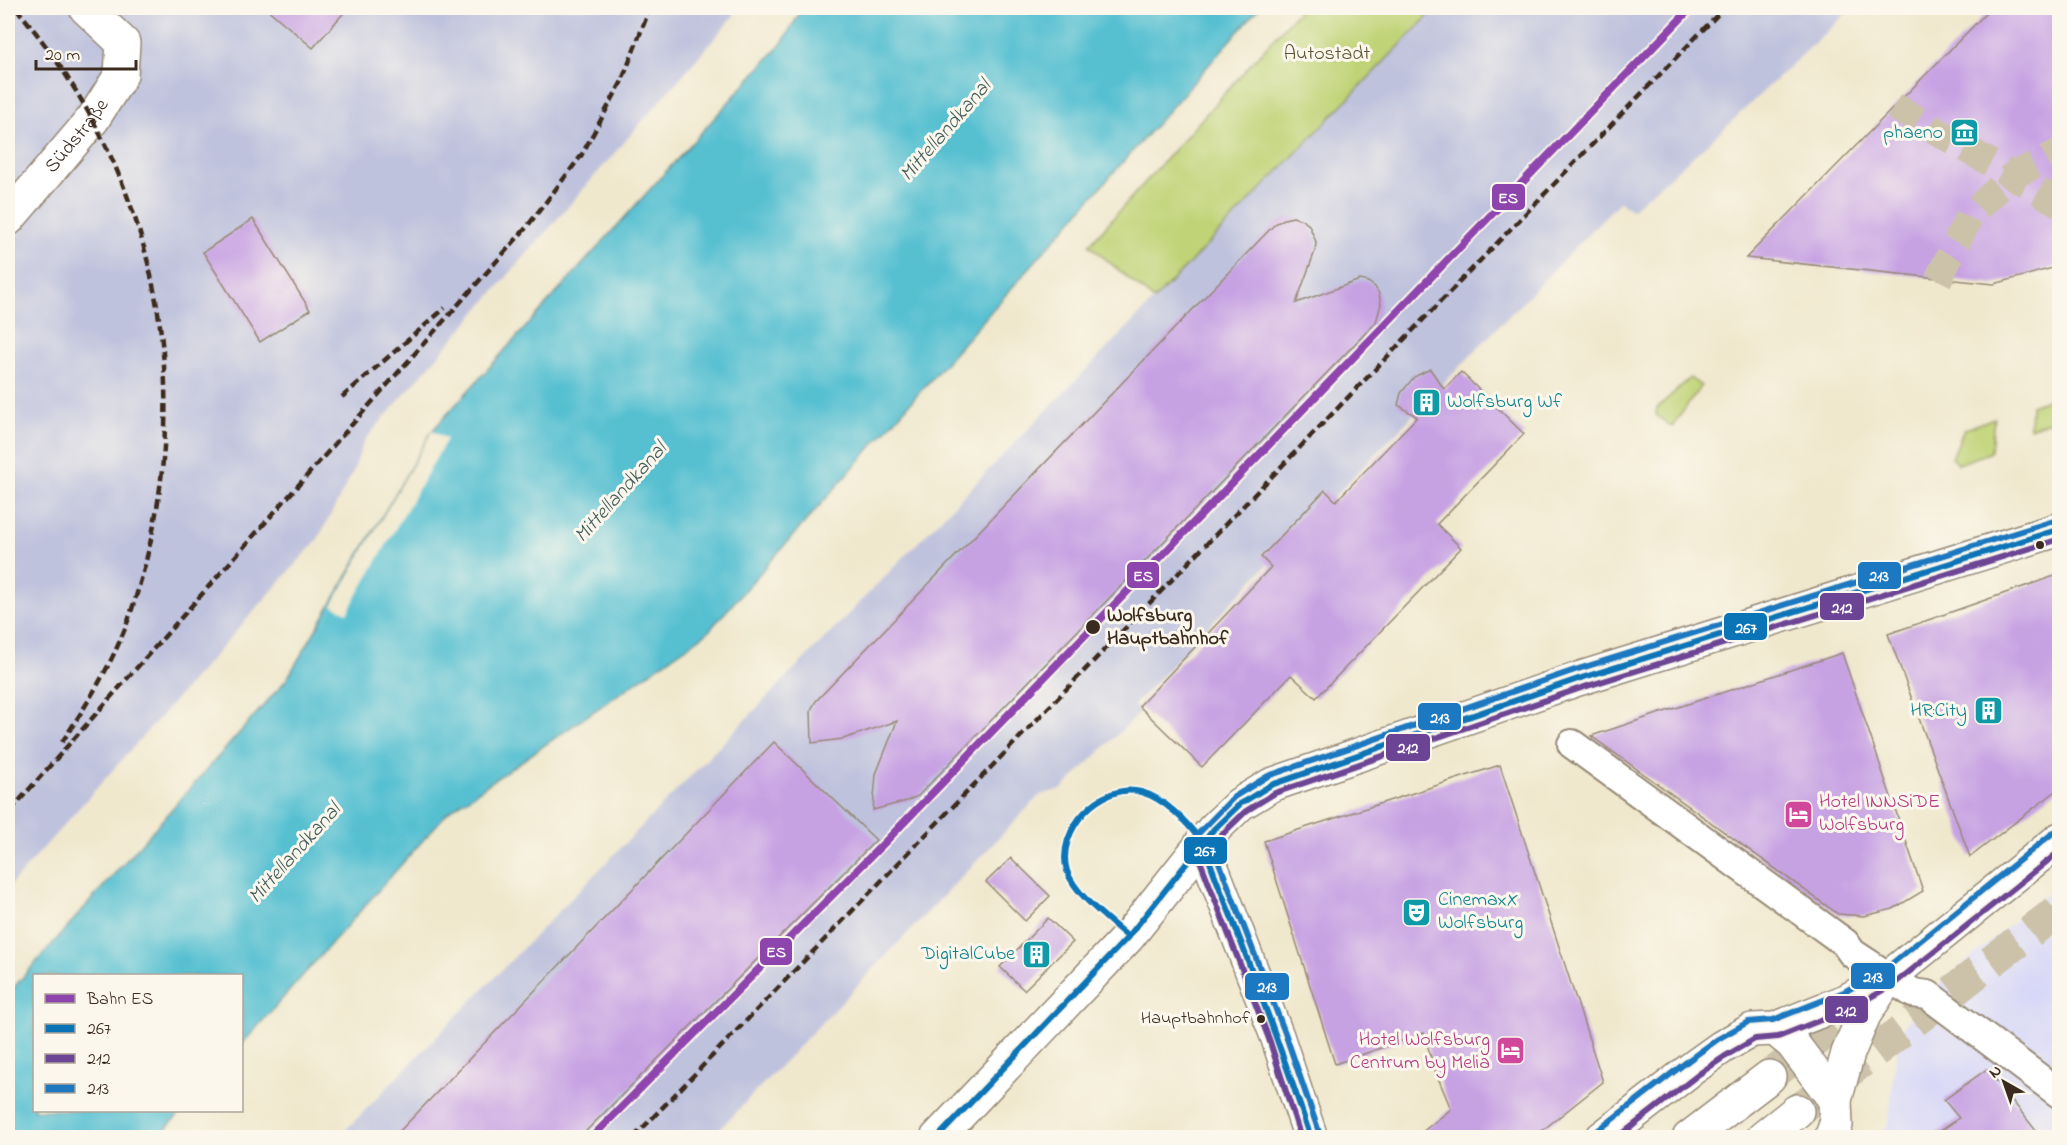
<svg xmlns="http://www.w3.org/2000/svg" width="2067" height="1145" font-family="'Indie Flower',sans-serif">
	<rect width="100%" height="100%" fill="#fbf7ec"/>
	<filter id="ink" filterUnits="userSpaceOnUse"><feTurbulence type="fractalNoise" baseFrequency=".0167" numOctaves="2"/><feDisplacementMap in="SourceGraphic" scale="12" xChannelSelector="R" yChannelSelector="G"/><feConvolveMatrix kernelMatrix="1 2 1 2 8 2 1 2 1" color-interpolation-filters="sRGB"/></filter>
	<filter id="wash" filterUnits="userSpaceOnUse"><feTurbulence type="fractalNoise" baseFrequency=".008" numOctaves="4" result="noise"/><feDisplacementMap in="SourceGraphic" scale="24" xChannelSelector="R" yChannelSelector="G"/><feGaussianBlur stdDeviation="1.35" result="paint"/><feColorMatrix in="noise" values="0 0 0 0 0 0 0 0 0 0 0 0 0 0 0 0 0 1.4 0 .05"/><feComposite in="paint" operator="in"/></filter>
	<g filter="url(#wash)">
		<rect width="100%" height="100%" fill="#f0e8cd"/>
		<path fill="#d7d7f8" d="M2059 883V1137L1933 1138 1929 1133 1924 1137 1878 1138 1889 1123 1894 1068 1902 1029 1928 995Z"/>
		<path fill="#bfc2dd" d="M8 8H736L733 17 364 441 353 472 318 539 8 888Z
			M1436 8H1852L1713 139 1631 210 1620 201 1333 498 1324 491 1261 556 1268 564 1134 705 1140 712 1062 789 1040 795 712 1137 338 1138 1154 300Z"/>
		<path fill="#c0d376" stroke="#7e7e4a" stroke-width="1.5" d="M1301 8H1436L1154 300 1089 245Z
			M1690 378 1701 386 1672 427 1656 415 1657 408Z
			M2059 396V418L2030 428 2031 406Z
			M1994 418 1991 451 1989 453 1958 464 1952 458 1964 429Z"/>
		<path fill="#56c0d1" stroke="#487578" stroke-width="1.5" d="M801 8H1259L707 633 448 812 242 1044V976H34V1110L182 1111 158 1137 8 1138V994L287 679 432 431 782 43 801 11Z"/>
		<path fill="#f0e8cd" d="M432 431 447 439 347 613 332 605Z"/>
		<g id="blocks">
			<path fill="#c7a2e3" d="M266 8H348L313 48Z
				M1991 8H2060V266L1994 284 1746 258Z
				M1293 217 1302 220 1309 225 1316 242 1315 251 1296 303 1360 280 1368 282 1375 287 1379 294 1381 304 1376 322 918 796 907 801 873 810 876 774 897 721 843 739 812 743 811 710 816 701 1275 224 1284 219Z
				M253 219 310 310 260 342 203 252Z
				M1430 369 1444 389 1461 372 1524 434 1437 524 1461 548 1316 698 1291 675 1202 767 1139 706 1271 567 1261 557 1325 490 1336 501 1417 417 1398 405 1401 393 1414 377Z
				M2060 574V788L1970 857 1888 634Z
				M1842 653 1923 891 1893 909 1864 916 1838 914 1591 736Z
				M774 742 876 840 580 1137H394Z
				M1500 765 1603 1082 1534 1137H1416L1451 1109 1434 1068 1424 1033 1335 1064 1264 841Z
				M1011 858 1050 896 1025 921 986 882Z
				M1048 918 1073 942 1024 990 1000 967Z
				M1987 1069 2041 1137H1932L1959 1118 1944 1100Z"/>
		</g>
	</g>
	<g filter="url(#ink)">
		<use href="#blocks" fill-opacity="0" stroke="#968976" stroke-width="1.5"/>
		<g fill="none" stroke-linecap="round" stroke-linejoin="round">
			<path stroke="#ccc2aa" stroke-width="28" stroke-dasharray="28 14" stroke-linecap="butt" d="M1894 106 2060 204
				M1938 280 1970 215 2012 176 2060 152"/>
			<path stroke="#ccc2aa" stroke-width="33" stroke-dasharray="33 16" stroke-linecap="butt" d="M1769 1077 1876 993
				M1797 1111 2060 909"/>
			<defs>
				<path id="pedestrian" d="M1572 744 1845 943 1852 953 1913 993 1928 995 2060 1094"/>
				<g id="minor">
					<path id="s1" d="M8 219 93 119 121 75 123 43 86 8"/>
					<path d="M1202 842 1277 1036 1311 1138"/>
					<path d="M1775 1029 1792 1043 1835 1100"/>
					<path d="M937 1138 1128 937 1213 830 1240 804 1271 785 1578 679 2060 529"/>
					<path d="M1602 1138 1694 1067 1722 1047 1752 1030 1775 1029 1848 1000 1889 977 2060 839"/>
					<path d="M1831 1138 1836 1125 1835 1100 1848 1053 1864 1015 1886 981"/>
				</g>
				<path id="secondary" d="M1689 1138 1769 1077
					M1763 1138 1797 1111"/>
			</defs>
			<use href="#pedestrian" stroke="#968976" stroke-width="32"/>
			<use href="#minor" stroke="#968976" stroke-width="36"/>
			<use href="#secondary" stroke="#968976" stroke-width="36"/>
			<use href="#pedestrian" stroke="#fff" stroke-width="28"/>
			<use href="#minor" stroke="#fff" stroke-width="33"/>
			<use href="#secondary" stroke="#fff" stroke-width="33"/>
			<path stroke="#3b2a1e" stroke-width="4.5" stroke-dasharray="9 4.5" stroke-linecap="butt" d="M16 8C162 181 203 400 130 615 115 659 88 703 62 742
				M342 397 445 308
				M10 811 526 228 581 156 621 83 650 8
				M633 1138 1724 8"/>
			<defs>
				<path id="bus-1" d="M1128 937C1109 920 1075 895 1067 871 1055 831 1101 781 1141 792 1164 798 1187 822 1200 840 1205 847 1208 857 1211 865 1217 882 1224 899 1231 916 1259 989 1286 1063 1311 1138
					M937 1138 1128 937 1213 830 1240 804 1271 785 1578 679 2060 529"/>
				<path id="bus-2" d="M1194 845 1269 1039 1301 1138
					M1208 848 1246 811 1275 793 1581 688 2060 539
					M1617 1138 1699 1074 1727 1055 1755 1039 1778 1037 1851 1008 1894 984 2060 851"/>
				<path id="bus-3" d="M1196 836 1234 797 1268 776 1575 670 2057 520
					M1210 839 1285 1033 1320 1135
					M1597 1131 1689 1060 1718 1039 1748 1022 1773 1020 1844 992 1884 970 2054 832"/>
			</defs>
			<use href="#bus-1" stroke="#fbf7ec" stroke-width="10"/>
			<use href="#bus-2" stroke="#fbf7ec" stroke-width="10"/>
			<use href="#bus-3" stroke="#fbf7ec" stroke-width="10"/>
			<use href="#bus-1" stroke="#0b74b7" stroke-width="6"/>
			<use href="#bus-2" stroke="#6c4495" stroke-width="6"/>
			<use href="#bus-3" stroke="#1c78c0" stroke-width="6"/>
			<defs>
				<path id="rail-1" d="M591 1138 885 842 1691 8"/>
			</defs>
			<use href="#rail-1" stroke="#fbf7ec" stroke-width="12"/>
			<use href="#rail-1" stroke="#8e44ad" stroke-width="8"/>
		</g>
	</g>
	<defs>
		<symbol id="museum-square" viewBox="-11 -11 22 22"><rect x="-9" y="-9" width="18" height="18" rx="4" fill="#0f9aa8" stroke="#fbf7ec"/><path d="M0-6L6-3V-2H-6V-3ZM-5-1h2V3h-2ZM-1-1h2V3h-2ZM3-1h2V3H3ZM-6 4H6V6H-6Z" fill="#fff"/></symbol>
		<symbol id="building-square" viewBox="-11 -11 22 22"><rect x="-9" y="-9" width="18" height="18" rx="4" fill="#0f9aa8" stroke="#fbf7ec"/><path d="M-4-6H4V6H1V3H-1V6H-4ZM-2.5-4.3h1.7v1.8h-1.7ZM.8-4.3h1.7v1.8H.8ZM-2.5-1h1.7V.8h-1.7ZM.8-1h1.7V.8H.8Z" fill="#fff"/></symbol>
		<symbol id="hotel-square" viewBox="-11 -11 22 22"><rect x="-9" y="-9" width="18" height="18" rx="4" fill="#d1479c" stroke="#fbf7ec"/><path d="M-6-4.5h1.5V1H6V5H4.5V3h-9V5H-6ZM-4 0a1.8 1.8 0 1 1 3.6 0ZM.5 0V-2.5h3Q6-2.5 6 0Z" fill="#fff"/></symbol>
		<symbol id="theatre-square" viewBox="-11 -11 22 22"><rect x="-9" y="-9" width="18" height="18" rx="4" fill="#0f9aa8" stroke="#fbf7ec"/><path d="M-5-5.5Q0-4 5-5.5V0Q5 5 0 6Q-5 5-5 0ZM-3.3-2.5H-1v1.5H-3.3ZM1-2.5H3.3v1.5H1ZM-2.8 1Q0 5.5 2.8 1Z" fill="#fff"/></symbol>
	</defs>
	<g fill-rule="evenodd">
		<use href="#museum-square" x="1948" y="116" width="33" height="33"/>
		<use href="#building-square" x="1410" y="386" width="33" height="33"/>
		<use href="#building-square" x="1972" y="694" width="33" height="33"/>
		<use href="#hotel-square" x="1782" y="798" width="33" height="33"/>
		<use href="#theatre-square" x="1400" y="896" width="33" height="33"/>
		<use href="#building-square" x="1020" y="938" width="33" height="33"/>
		<use href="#hotel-square" x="1494" y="1034" width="33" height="33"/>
	</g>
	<g fill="#3b2a1e" stroke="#fbf7ec" stroke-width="2">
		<circle cx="2040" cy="545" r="5"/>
		<circle cx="1093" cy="627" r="8"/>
		<circle cx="1261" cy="1019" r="5"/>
	</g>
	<g text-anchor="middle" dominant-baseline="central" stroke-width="6" stroke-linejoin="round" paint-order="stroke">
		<g font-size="18" fill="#3b2a1e" stroke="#fbf7ec" text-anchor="end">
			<text x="1250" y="1019">Hauptbahnhof</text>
		</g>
		<g font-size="20" fill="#5c5434" stroke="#fbf7ec">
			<text x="1327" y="54">Autostadt</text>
		</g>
		<g font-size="20" fill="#0d838f" stroke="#fbf7ec" text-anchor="end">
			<text x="1943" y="133">phaeno</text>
			<text x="1447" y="402" text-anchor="start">Wolfsburg Wf</text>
			<text x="1967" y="711">HR:City</text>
			<text x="1438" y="900" text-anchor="start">CinemaxX<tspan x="1438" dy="23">Wolfsburg</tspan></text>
			<text x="1015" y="954">DigitalCube</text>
		</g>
		<g font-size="20" fill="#3b2a1e" stroke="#fbf7ec">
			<text stroke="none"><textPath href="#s1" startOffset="108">Südstraße</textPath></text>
		</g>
		<g font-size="20" font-weight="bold" fill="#3b2a1e" stroke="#fbf7ec" text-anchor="start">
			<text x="1107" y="616">Wolfsburg<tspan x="1107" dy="23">Hauptbahnhof</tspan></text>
		</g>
		<g font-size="20" fill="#b23c85" stroke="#fbf7ec" text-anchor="start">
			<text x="1819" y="802">Hotel INNSiDE<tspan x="1819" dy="23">Wolfsburg</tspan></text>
			<text x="1490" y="1040" text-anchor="end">Hotel Wolfsburg<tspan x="1490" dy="23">Centrum by Melia</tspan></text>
		</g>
		<g font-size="21" font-style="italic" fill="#445e5d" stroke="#fbf7ec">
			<text transform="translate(946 131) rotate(-49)">Mittellandkanal</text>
			<text transform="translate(621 493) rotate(-48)">Mittellandkanal</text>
			<text transform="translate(295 854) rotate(-48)">Mittellandkanal</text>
		</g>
	</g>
	<g stroke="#fbf7ec" stroke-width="2">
		<rect x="1491" y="183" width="35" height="28" rx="6" fill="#8e44ad"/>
		<rect x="1126" y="561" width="34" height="28" rx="6" fill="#8e44ad"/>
		<rect x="1857" y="561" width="45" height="29" rx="6" fill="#1c78c0"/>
		<rect x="1819" y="592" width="46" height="29" rx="6" fill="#6c4495"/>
		<rect x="1723" y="612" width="45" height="29" rx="6" fill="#0b74b7"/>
		<rect x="1417" y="702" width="45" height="29" rx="6" fill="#1c78c0"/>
		<rect x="1385" y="733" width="46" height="29" rx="6" fill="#6c4495"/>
		<rect x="1183" y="836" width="45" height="29" rx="6" fill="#0b74b7"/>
		<rect x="759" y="937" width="34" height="29" rx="6" fill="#8e44ad"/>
		<rect x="1850" y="962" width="46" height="28" rx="6" fill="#1c78c0"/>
		<rect x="1244" y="972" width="46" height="29" rx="6" fill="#1c78c0"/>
		<rect x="1824" y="995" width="45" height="29" rx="6" fill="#6c4495"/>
	</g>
	<g font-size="16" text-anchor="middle" font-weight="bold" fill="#fff">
		<text x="1508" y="203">ES</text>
		<text x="1143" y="581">ES</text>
		<text x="1879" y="581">213</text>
		<text x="1842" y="613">212</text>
		<text x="1746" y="633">267</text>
		<text x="1440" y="723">213</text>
		<text x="1408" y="753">212</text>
		<text x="1205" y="856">267</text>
		<text x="776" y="957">ES</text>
		<text x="1873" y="982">213</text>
		<text x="1267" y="992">213</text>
		<text x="1846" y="1016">212</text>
	</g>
	<rect width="2067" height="1145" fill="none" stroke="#fbf7ec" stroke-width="30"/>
	<rect x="33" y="974" width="210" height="138" fill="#fbf7ec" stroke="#aea59a" stroke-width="1.5"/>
	<rect x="45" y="994" width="30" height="9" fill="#8e44ad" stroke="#aea59a" stroke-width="1.5"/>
	<text x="87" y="1004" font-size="18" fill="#3b2a1e">Bahn ES</text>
	<rect x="45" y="1024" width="30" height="9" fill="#0b74b7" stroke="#aea59a" stroke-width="1.5"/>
	<text x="87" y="1034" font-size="18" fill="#3b2a1e">267</text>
	<rect x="45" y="1054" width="30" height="9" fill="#6c4495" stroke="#aea59a" stroke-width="1.5"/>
	<text x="87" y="1064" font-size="18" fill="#3b2a1e">212</text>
	<rect x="45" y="1084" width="30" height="9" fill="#1c78c0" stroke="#aea59a" stroke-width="1.5"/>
	<text x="87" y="1094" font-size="18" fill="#3b2a1e">213</text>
	<g transform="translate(2004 1082) rotate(320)" stroke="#fbf7ec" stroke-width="4.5" paint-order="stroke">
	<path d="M0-4.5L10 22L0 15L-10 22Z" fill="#3b2a1e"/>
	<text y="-9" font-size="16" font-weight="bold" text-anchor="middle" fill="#3b2a1e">N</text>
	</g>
	<path d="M36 60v9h100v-9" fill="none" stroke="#3b2a1e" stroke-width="3"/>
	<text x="45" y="60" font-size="18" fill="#3b2a1e" stroke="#fbf7ec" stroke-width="4.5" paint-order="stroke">20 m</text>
</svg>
